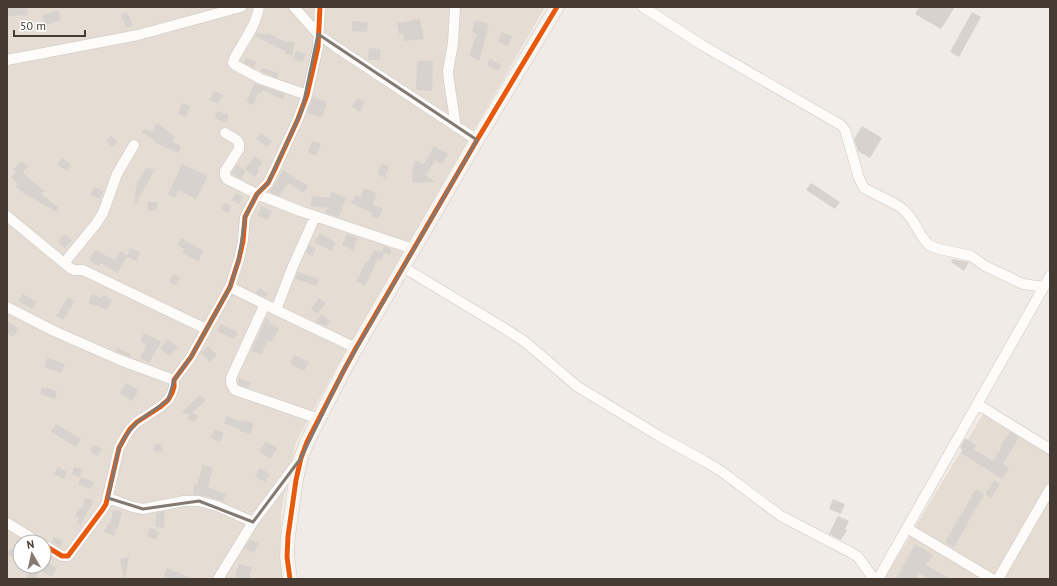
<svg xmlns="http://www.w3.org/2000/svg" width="1057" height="586" font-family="'PT Sans',sans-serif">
	<rect width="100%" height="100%" fill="#f0ebe6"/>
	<path fill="#e5dcd3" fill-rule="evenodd" d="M7 7H545L337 366 296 442 281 511 282 579H7ZM20 542H44V566H20Z
		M988 406 1050 443V579H884Z"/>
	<path fill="#d8d2ce" d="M7 7H27L28 15 19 16 18 15 7 17Z
		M919 7H955L941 29 915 14Z
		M58 10 61 20 45 25 42 15Z
		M127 12 133 25 127 28 121 15Z
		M972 12 981 17 959 57 950 52Z
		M420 19 424 39 404 41 403 33 399 34 397 23Z
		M475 20 489 24 479 61 469 55 477 34 472 32Z
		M352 21 368 22 367 32 352 31Z
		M502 32 512 36 508 46 498 42Z
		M257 33 267 35 268 33 287 43 288 41 295 42 292 55 285 54V51L255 36Z
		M369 48 381 49 380 60H368Z
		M296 51 305 53 303 62 293 60Z
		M246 58 256 62 254 68 244 63Z
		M490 59 501 65 498 71 487 65Z
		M417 61H433L432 91 416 90Z
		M262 68 278 73 277 78 260 71Z
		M255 83 259 85 285 94 283 100 263 90 261 94 259 92 253 105 246 102Z
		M214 91 223 95 218 104 209 100Z
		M313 97 327 102 322 117 307 113Z
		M357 98 365 102 360 112 352 107Z
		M182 103 190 106 186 117 178 114Z
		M217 111 229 115 227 122 215 119Z
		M157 123 175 137 172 141 181 146 178 153 154 142 155 141 142 132 144 129 152 132 154 130 153 129Z
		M862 126 882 138 870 158 858 151 854 139Z
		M261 133 272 141 268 147 256 139Z
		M111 136 118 141 113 147 106 141Z
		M312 141 321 144 316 156 308 152Z
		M434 146 448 154 442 164 435 160 426 176 435 182 413 183 412 168 416 160 424 164Z
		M255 156 263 162 257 169 259 171 255 177 245 169Z
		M61 158 71 164 68 171 57 165Z
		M21 161 28 166 23 173 44 191 41 194 59 208 57 212 23 193 15 186 18 184 11 177 16 172 13 170Z
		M182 164 208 176 196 199 178 190 175 198 168 195Z
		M382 164 389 167 385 178 377 174Z
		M237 165 246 171 241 179 232 173Z
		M146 168 155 169 134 207 136 186Z
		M283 170 308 186 304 193 288 183 285 188H284L280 196 269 192 273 187Z
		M811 183 840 202 835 209 806 190Z
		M94 187 104 191 100 199 90 195Z
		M364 188 377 193 373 205 383 209 378 219 371 216 372 213 351 203 356 195 361 197Z
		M332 192 346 198 339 217 325 213 328 208 310 206 312 196 329 198Z
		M236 193 243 197 239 204 232 200Z
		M147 202H158L157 210 148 211Z
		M224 203 231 206 228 213 221 210Z
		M261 206 272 211 268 220 258 216Z
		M320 233 336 243 332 251 314 242Z
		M65 234 72 240 65 248 58 242Z
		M347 234 358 238 353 250 342 245Z
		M181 238 204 251 198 261 182 253 184 249 177 245Z
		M309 245 316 249 312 256 306 252Z
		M384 246 392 249 390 255 382 252Z
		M130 248 140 252 137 261 127 257 117 273 101 263 99 266 89 260 95 250 115 260 121 251 127 256Z
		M375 249 384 253 381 260 378 259 365 286 356 281 367 261 368 262Z
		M953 259 968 262H969L964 271 951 262Z
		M298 272 319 279 317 286 295 279Z
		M173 274 180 278 176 285 169 282Z
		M260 288 268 294 265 297 256 293Z
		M23 294 37 302 32 309 18 301Z
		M92 294 101 298 103 295 112 300 107 310 96 305 95 306 88 303Z
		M68 297 75 301 63 320 56 316Z
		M319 298 326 303 317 314 311 309Z
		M322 314 330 322 326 326 315 322Z
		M266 318 269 320V323L279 328 271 343 267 340 262 354 251 351Z
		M7 321 19 329 13 337 7 332Z
		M221 324 238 332 234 339 217 331Z
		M144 333 161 342 149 363 140 358 147 345 140 341Z
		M168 339 178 347 170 356 160 349Z
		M208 346 217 355 210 362 201 353Z
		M117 348 131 354 130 357 116 351Z
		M294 355 309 362 304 371 290 364Z
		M47 358 65 364 61 373 44 367Z
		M239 378 251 383 248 388 239 385 238 381Z
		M126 383 139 390 132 401 120 394Z
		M42 387 57 391 55 399 40 394Z
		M200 395 206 400 192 413 198 416 195 422 187 419 190 415 182 412Z
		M226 416 243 422V420L254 423 251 434 240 431V430L224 423Z
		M56 424 81 439 76 447 51 432Z
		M215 429 224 433 220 442 211 438Z
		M1010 432 1019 437 1003 464 1009 468 1002 479 961 453 963 450 960 448 965 438 976 445 974 449 993 461 1002 447 1000 446Z
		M266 441 277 448 270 459 259 451Z
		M156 443 162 445 163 453 153 450Z
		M93 445 102 449 98 456 90 452Z
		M203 465 213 468 208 487 226 494 223 502 209 497 193 494 194 485H197Z
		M58 467 67 472 64 479 54 474Z
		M74 467 82 469 80 477 72 475Z
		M260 468 270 474 265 482 255 476Z
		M81 477 94 482 91 489 78 484Z
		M994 480 1000 484 991 498 985 494Z
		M976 489 984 494 954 547 945 542Z
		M85 498 93 500 92 504 80 525 77 523 79 518 75 516 80 508 82 509Z
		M833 499 845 504 841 514 829 509Z
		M113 510 122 512 118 529H116L114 536 104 532 108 523 110 524Z
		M165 511 164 528 155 527 156 513Z
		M838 516 849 521 845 529 847 530 841 540 829 534Z
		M150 528 159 532 156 540 147 536Z
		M53 537 63 540 60 547 52 542Z
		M250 540 258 543 254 553 244 548Z
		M915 544 933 555 926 565 951 579H930L920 573 916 579H896Z
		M10 548 20 552 17 559 7 555Z
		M129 557 125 579H124L120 559Z
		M47 562 57 568 52 577 40 570 36 579H26L31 566H45Z
		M239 564 252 567 249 579H243L235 577Z
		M167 568 193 579H171L164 576Z"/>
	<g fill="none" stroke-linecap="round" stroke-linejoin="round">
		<defs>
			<path id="street" d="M259 7C256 26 243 42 234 59L233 63 235 65 261 79 307 95
				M294 7 318 34 336 47 477 140
				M455 7 453 43 448 71 449 81 456 127
				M643 7 702 45 841 125 845 130 859 178 864 188 897 205 904 210 911 218 923 238 929 245 939 249 971 256 985 266 1023 284 1044 287
				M7 60 138 35 241 7
				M225 133 237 140 239 144V149L225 171V175L227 179 257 194 300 211 413 249
				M7 216 70 268 74 270H83L206 329
				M64 263 96 224 103 213 117 174 134 145
				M403 267 502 327 524 341 578 387 659 436 706 462 721 471 781 516 850 552 858 557 874 579
				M230 287 276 310 356 348
				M265 304 231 378C231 384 232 386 235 390L319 419
				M7 307 54 331 120 360 174 380
				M276 310 293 266 315 217
				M977 404 1050 449
				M108 498 133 507 143 509 184 501H199L217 506 253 522
				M7 523 38 542
				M907 528 992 579
				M44 545 62 556H68L103 509 106 504 119 448 125 437 130 429 137 422 160 407 168 400 172 393 174 387V380L191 357 230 287 239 259 243 241 245 217 257 194 268 183 274 171 298 119 307 95 318 47 320 7
				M218 579 253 522 298 462
				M878 579 1050 276
				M998 579 1050 489"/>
			<path id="secondary" d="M290 579 287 557 288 536 296 480 301 458 307 442 344 370 356 348 477 140 557 7"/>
		</defs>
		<use href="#street" stroke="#ccc7c2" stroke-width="11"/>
		<use href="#secondary" stroke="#d1c9be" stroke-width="15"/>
		<use href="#street" stroke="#fdfcfb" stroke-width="10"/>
		<use href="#secondary" stroke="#f6f3ee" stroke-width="14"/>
		<defs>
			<path id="cycleway" d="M44 545 62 556H68L103 509 106 504 119 448 125 437 130 429 137 422 160 407 168 400 172 393 174 387V380L191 357 230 287 239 259 243 241 245 217 257 194 268 183 274 171 298 119 307 95 318 47 320 7
				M290 579 287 557 288 536 296 480 301 458 307 442 344 370 356 348 477 140 557 7"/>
		</defs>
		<use href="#cycleway" stroke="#fff" stroke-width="8"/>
		<use href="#cycleway" stroke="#e8590c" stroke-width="5"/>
	</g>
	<path fill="none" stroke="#827972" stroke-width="3" stroke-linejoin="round" d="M318 34 477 140 344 370 301 458 253 522 199 501 143 509 108 498 119 448 125 437 137 422 168 400 174 380 191 357 230 287 239 259 245 217 257 194 268 183 302 110Z"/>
	<rect width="1057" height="586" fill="none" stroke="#463b33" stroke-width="16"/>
	<g transform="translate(32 554) rotate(351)"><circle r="19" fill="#ffffff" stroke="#b5b1ad"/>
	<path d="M0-3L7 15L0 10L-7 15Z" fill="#827972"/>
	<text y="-6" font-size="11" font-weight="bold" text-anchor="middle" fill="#463b33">N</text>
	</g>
	<path d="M14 30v6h71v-6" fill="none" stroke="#463b33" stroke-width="2"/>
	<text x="20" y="30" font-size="12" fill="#463b33" stroke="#ffffff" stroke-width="3" paint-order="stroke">50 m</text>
</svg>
